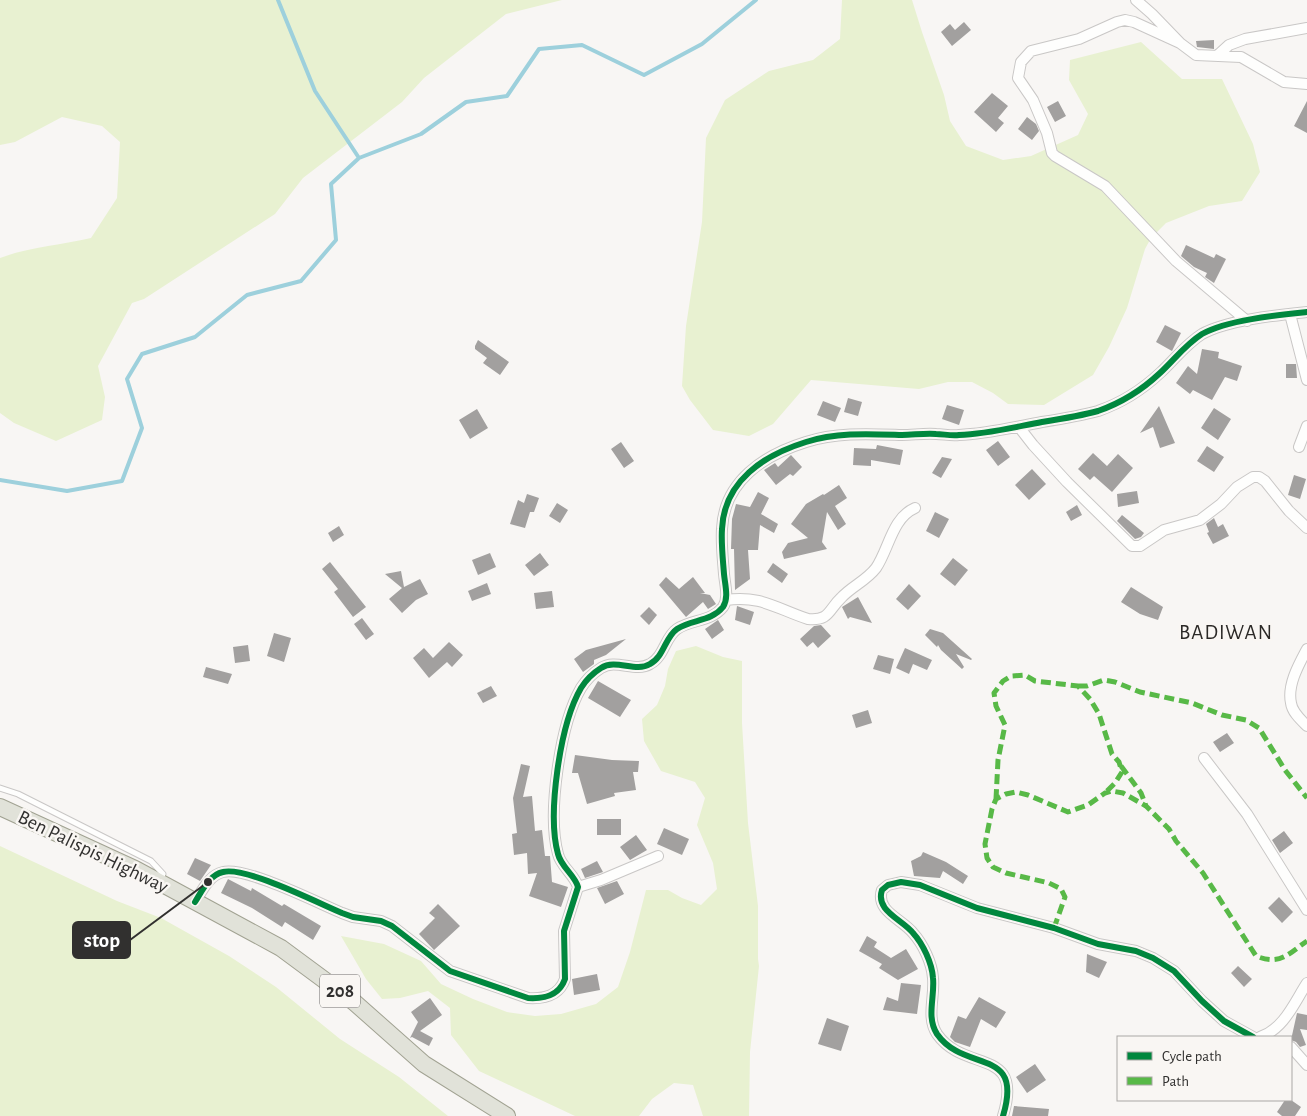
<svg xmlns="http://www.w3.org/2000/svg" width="1307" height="1116" font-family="'Alegreya Sans',sans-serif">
	<rect width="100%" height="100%" fill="#f8f6f4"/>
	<path fill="#e8f1d1" d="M0 0H562L506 14 424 78 402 102 303 178 275 214 144 299 132 303 98 366 105 397 102 420 56 441 14 423 0 413V258C29 247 61 245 91 238L117 198 120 142 102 126 62 117 15 142 0 145Z
		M842 0H912L922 32 944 95 950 121 966 146 1003 160 1031 156 1078 135 1088 114 1069 80 1070 60 1141 42 1182 79H1222L1253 144 1260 172 1242 201 1209 206 1166 223 1151 238 1145 249 1127 308 1109 347 1093 375 1044 405 1008 404 993 393 972 382H948L919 389 811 380 773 424 749 436 713 430 690 400 682 386 686 326 702 222 706 138 725 100 769 71 813 60 840 39Z
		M696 646 723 657 742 661V723L748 823 758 906V959L759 966 750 1052 749 1116H703L693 1085 674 1083 652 1099 639 1116H575L479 1071 451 1035 450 1008 428 991 400 998 382 999 366 979 341 936 384 944 421 961 441 984 473 999 507 1012 535 1016 561 1014 596 1004 618 987 630 952 646 890H668L682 898 701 905 717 889 713 863 697 825 705 798 695 782 661 771 644 741 642 719 657 705 665 686 668 669 676 651Z
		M0 846 117 901 161 918 229 956 276 987 340 1039 399 1077 448 1116H0Z"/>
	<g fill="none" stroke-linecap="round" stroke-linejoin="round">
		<path stroke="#9dd0dc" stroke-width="4" d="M278 0 315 91 359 158
			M0 480 67 491 122 481 142 428 127 379 142 354 195 337 247 295 301 281 336 240 331 184 359 158 421 134 466 102 507 96 539 49 582 45 644 75 702 44 756 0"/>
	</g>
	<path fill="#a2a09f" d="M964 22 971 30 952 46 941 32 950 24 955 30Z
		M1214 40V49L1197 47 1196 41Z
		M992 93 1008 106 998 118 1004 123 996 132 974 112Z
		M1058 101 1066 116 1055 122 1047 107Z
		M1307 101V133L1294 126Z
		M1027 117 1036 124 1039 131 1032 140 1018 129Z
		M1186 245 1214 258 1216 254 1226 259 1214 283 1205 277 1207 273 1194 267 1181 256Z
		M1165 325 1181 333 1172 351 1156 342Z
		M478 340 509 362 500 375 483 363 487 358 475 349V346Z
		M1202 349 1219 352 1218 358 1242 366 1237 381 1225 377 1212 400 1193 390 1190 394 1176 383 1188 366 1197 374Z
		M1286 364H1296L1297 378H1286Z
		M848 398 862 402 858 416 844 412Z
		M823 401 841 408 835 422 817 415Z
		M947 405 964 410 959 425 942 419Z
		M1159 406 1175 443 1160 448 1153 427 1140 433Z
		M1214 408 1231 419 1218 440 1201 428Z
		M477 409 488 428 470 439 459 420Z
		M998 441 1010 457 998 466 986 450Z
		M621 442 634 461 624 468 611 449Z
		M877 445 903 450 900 465 871 460V466L853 465 854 448 876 449Z
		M1207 446 1224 457 1214 472 1197 461Z
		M1093 453 1107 466 1118 454 1133 468 1112 492 1094 476 1090 480 1078 469Z
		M791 455 802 467 793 476 790 474 776 485 764 470 775 463 778 467Z
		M942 457 952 459 941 478 932 473Z
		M1032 469 1046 484 1029 500 1015 485Z
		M1294 475 1306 479 1300 499 1288 495Z
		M839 485 847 498 835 506 846 524 838 530 827 512 822 542 827 549 784 559 782 552 788 543 808 538 791 524 806 504 823 494 824 495Z
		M1137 491 1139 503 1118 507 1117 494Z
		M758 492 769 498 761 514 778 524 774 533 760 525 758 550H748L750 579 735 590 734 549H731L732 519 736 504 750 507Z
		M527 494 539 498 534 512H530L525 528 510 524 518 500 524 503Z
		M557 503 568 510 560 523 549 516Z
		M1077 505 1082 515 1071 521 1066 512Z
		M935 512 949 519 939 538 926 531Z
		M1122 515 1144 533 1141 537 1135 539 1117 521Z
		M1214 518 1218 527 1223 524 1229 536 1213 544 1207 533 1209 532 1206 524Z
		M339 526 344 535 333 542 328 533Z
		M490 553 496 567 478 575 472 560Z
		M540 553 549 565 534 576 525 565Z
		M953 558 968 570 955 586 940 574Z
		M330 562 366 607 353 617 334 592 338 589 322 569Z
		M773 563 788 574 782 583 767 572Z
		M401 571 404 587 420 579 428 594 416 600 402 613 389 599 402 588 385 574Z
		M666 577 679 589 693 577 705 593H700L710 595 716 604 708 609 703 602 686 617 659 585Z
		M487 583 491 594 472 601 468 591Z
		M909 584 921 596 908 610 896 599Z
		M1131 587 1163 607 1158 620 1140 614 1121 602Z
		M552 591 554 607 536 609 534 593Z
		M858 597 872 623 850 617 848 619 842 607Z
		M737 606 754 612 750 625 735 620Z
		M649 607 657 615 649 625 640 616Z
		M362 618 374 634 366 640 354 624Z
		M718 620 724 630 712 639 705 629Z
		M821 625 831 636 818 648 813 642 807 647 800 639 814 626Z
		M930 629 943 633 972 659 971 660 956 654 964 667 962 669 941 650 938 645 937 647 925 635Z
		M274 633 291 638 284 662 267 656Z
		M626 639 606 655 594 660V664L583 672 574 659 586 650Z
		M449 642 463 655 452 667 447 662 429 678 413 658 424 648 433 658Z
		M248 645 250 661 235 663 233 647Z
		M905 648 932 660 927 670 913 664 909 674 896 668Z
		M878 655 894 659 890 674 873 669Z
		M206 667 232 674 228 684 203 677Z
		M598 681 631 700 620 717 588 698Z
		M491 686 497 696 483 703 477 693Z
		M868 710 872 723 856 728 852 715Z
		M1227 733 1234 743 1220 752 1213 742Z
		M575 755 612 760 639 761 638 772H633L636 790 614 793 615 796 587 804 578 773H572Z
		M521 764 530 766 523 797 532 796 535 831 542 830 545 856H550L552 882 568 887 561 907 529 896 537 873 528 874 527 853 514 855 512 834 517 833 513 798Z
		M597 819H621V835H597Z
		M664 828 689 839 682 855 657 844Z
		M1284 831 1293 843 1280 853 1272 840Z
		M636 835 647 850 630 860 620 847Z
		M923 852 946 862 968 876 963 884 943 871 940 878 914 876 911 861 921 856Z
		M195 858 211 865 200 881 187 874Z
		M597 861 603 872 585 878 581 869Z
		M228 879 251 891 252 888 282 906 284 904 321 926 313 940 285 922 282 927 252 908 221 893Z
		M617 881 624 894 605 904 597 888Z
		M1279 897 1293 912 1282 923 1268 908Z
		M438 904 460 926 434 950 419 934 435 918 429 913Z
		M867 936 877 942 874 947 891 958 906 949 918 969 898 980 879 968 882 964 859 951Z
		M1087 954 1107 962 1099 978 1086 972Z
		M1238 966 1252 979 1244 987 1231 973Z
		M597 974 600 990 574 995 572 979Z
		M901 983 921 985 917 1014 883 1010 887 997 898 1001Z
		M979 997 1006 1012 996 1028 981 1019 970 1047 955 1042 950 1037 958 1016 966 1019Z
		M430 998 442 1015 420 1031 433 1038 429 1046 412 1037 410 1038 418 1022 411 1012Z
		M1297 1013 1307 1015V1030L1300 1029 1306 1045 1300 1047 1296 1042 1291 1040Z
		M827 1018 849 1026 841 1051 818 1044Z
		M1035 1064 1046 1080 1027 1093 1016 1077Z
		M1285 1100H1291L1301 1107 1295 1116H1282L1277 1112Z
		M1014 1106 1049 1109 1048 1116H1012Z"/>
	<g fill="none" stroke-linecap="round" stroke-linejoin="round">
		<defs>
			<path id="lane" d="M0 788 18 794 151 861 163 874 161 880"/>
			<path id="street" d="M1136 0 1152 14 1180 43 1196 55 1241 57 1284 82 1307 84
				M1180 43 1134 22 1125 20 1117 22 1079 39 1031 51 1021 62 1018 78 1033 100 1047 133 1052 153 1055 156 1105 186 1176 261 1247 321
				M1217 56 1229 45 1245 39 1307 28
				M1290 314 1307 380
				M1019 427 1033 445 1067 482 1132 546H1140L1164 530 1200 520 1221 504 1237 487 1253 477H1259L1265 481 1289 511 1307 528
				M1299 447 1307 426
				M726 600C761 595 777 609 808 619 830 621 828 610 841 598 852 586 866 581 876 568 889 549 892 518 915 508
				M1307 649C1299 664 1287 685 1291 703 1292 712 1301 720 1307 726
				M1204 758 1247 814 1307 910
				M578 887 601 880 658 856
				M195 902C202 891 209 875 223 872 245 866 318 903 342 913L353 917 381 921 392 926 450 971 528 998C544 999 559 996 565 979L564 931 578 887C575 875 561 867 558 854 547 814 560 724 581 688 586 680 593 673 601 668 616 658 635 673 650 664 664 657 665 637 677 629 692 619 711 622 723 607 729 598 725 585 724 574 723 560 721 544 722 529 724 481 764 455 806 442 837 432 870 434 902 435 913 435 925 433 936 434 943 434 951 436 959 435 987 434 1015 427 1042 422 1061 419 1080 416 1098 411 1121 403 1143 389 1160 373 1174 360 1186 344 1202 334 1227 320 1278 315 1307 312
				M1260 1037C1284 1029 1294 1003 1307 983
				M1291 1047 1307 1065
				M1003 1116C1024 1046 965 1074 937 1034 926 1017 935 997 933 978 932 963 923 944 913 933 902 919 875 911 882 890L888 885 901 882 920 885 977 908 1054 928 1098 944 1136 951 1153 958 1174 971 1202 1001 1224 1021 1253 1037"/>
			<path id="primary" d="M0 807 135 869 281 948 354 1002 424 1064 507 1116"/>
		</defs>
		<use href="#lane" stroke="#c9c7c6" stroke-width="7"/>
		<use href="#street" stroke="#c9c7c6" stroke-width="12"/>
		<use href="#primary" stroke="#a1a292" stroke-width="18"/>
		<use href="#lane" stroke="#fefefd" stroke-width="5"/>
		<use href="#street" stroke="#fefefd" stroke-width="10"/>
		<use href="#primary" stroke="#e1e2d9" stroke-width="16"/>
		<path stroke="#58b947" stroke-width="5" stroke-dasharray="10 5" stroke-linecap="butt" d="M1078 686H1087L1104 680 1115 682 1140 692 1192 703 1222 715 1246 720 1259 728 1285 770 1307 798
			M1121 766 1141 793 1146 806
			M996 799 998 760 1005 725 996 706 994 693 1003 681 1011 676 1025 675 1035 681 1078 686 1090 699 1099 714 1112 754 1119 762 1122 772 1115 783 1105 793
			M1054 928 1065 897 1061 889 1049 883 1006 873 993 867 987 858 985 844 992 809 996 799 1006 794 1016 792 1028 795 1068 812 1088 805 1105 793 1112 791 1123 793 1146 806 1169 829 1176 841 1203 873 1256 956C1280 966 1288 954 1307 941"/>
		<defs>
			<path id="cycleway" d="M195 902C202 891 209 875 223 872 245 866 318 903 342 913L353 917 381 921 392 926 450 971 528 998C544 999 559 996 565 979L564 931 578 887C575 875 561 867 558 854 547 814 560 724 581 688 586 680 593 673 601 668 616 658 635 673 650 664 664 657 665 637 677 629 692 619 711 622 723 607 729 598 725 585 724 574 723 560 721 544 722 529 724 481 764 455 806 442 837 432 870 434 902 435 913 435 925 433 936 434 943 434 951 436 959 435 987 434 1015 427 1042 422 1061 419 1080 416 1098 411 1121 403 1143 389 1160 373 1174 360 1186 344 1202 334 1227 320 1278 315 1307 312
				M1003 1116C1024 1046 965 1074 937 1034 926 1017 935 997 933 978 932 963 923 944 913 933 902 919 875 911 882 890L888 885 901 882 920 885 977 908 1054 928 1098 944 1136 951 1153 958 1174 971 1202 1001 1224 1021 1253 1037"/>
		</defs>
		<use href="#cycleway" stroke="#f9f6f3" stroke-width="9"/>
		<use href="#cycleway" stroke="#00873e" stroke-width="6"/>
	</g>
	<g text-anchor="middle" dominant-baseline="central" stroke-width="5" stroke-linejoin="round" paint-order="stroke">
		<rect fill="#f9f6f3" stroke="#6d6b6a" stroke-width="1" x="320" y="974.5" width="40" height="33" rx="4"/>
		<g font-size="19" font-weight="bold" fill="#31302f">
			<text x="340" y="991">208</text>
		</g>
		<g font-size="20" fill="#31302f" stroke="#f9f6f3">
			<text transform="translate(93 852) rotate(26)">Ben Palispis Highway</text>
		</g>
		<g font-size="21" letter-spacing="1" fill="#2b2927" stroke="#f9f6f3">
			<text x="1226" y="632">BADIWAN</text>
		</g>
	</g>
	<path fill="none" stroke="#31302f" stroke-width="2" d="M208 882L130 940"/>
	<circle fill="#31302f" stroke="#f9f6f3" stroke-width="2" cx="208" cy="882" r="5"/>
	<rect fill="#31302f" stroke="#31302f" stroke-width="2" x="73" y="922" width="57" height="36" rx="5"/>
	<g font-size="21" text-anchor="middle" font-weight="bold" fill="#fff">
		<text x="102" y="947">stop</text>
	</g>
	<rect x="1117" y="1036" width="175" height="65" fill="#f9f6f3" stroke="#a9a7a5"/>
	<rect x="1127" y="1052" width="25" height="8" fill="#00873e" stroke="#a9a7a5"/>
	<text x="1162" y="1061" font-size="15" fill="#31302f">Cycle path</text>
	<rect x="1127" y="1077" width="25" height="8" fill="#58b947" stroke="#a9a7a5"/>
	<text x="1162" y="1086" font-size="15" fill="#31302f">Path</text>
</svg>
